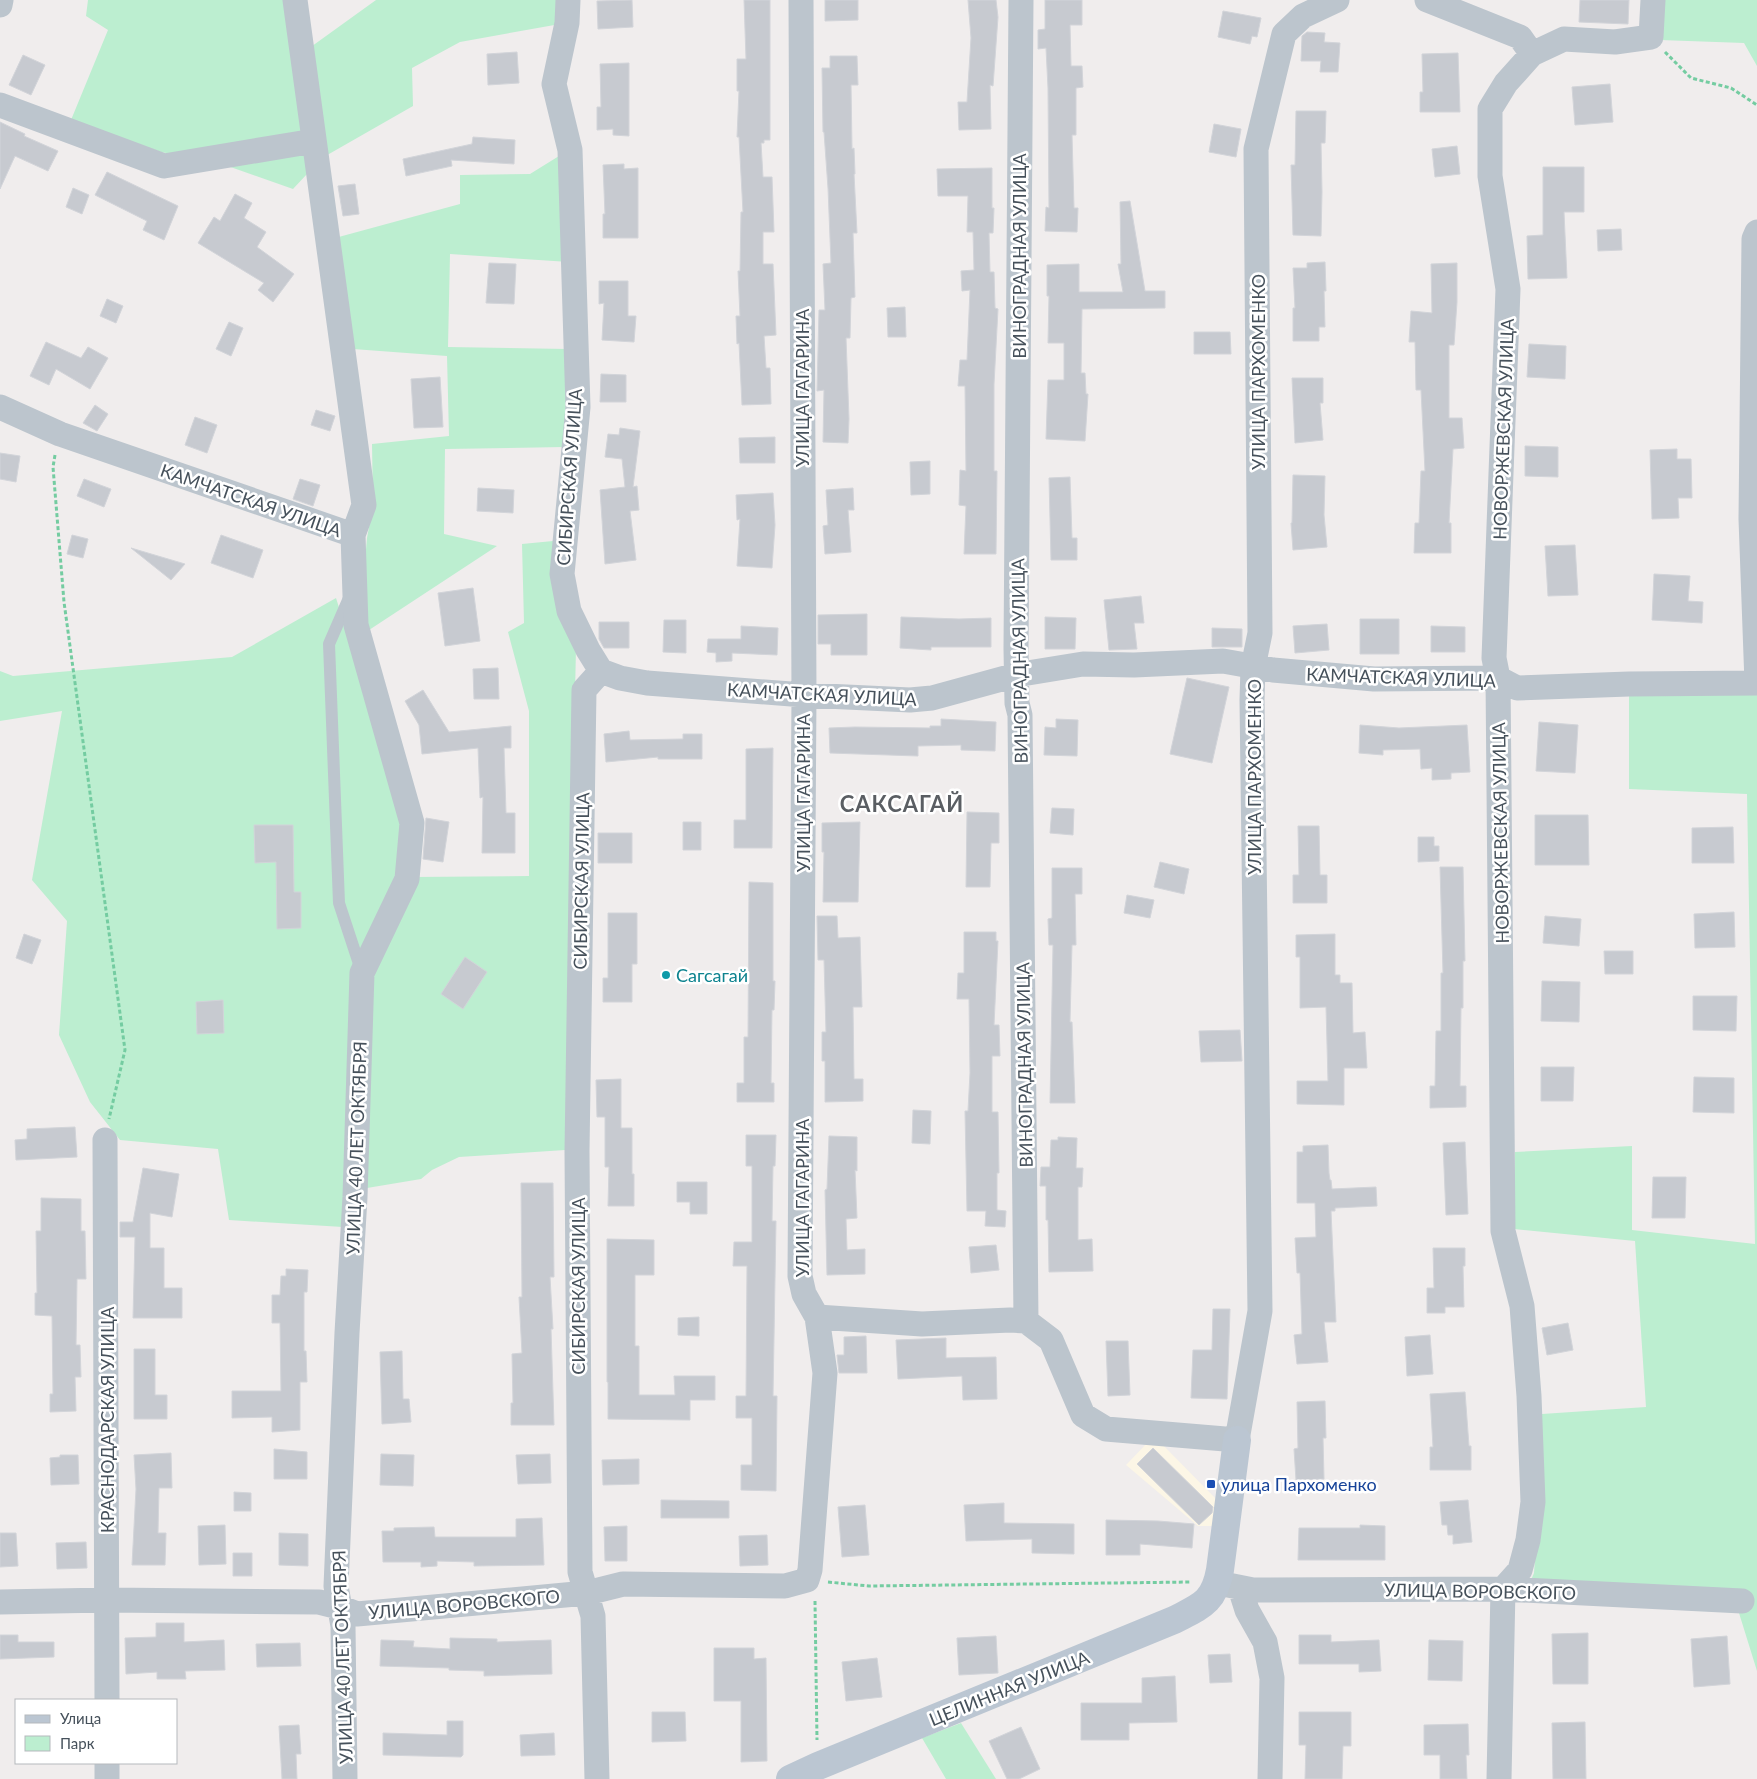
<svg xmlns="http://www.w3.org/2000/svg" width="1757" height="1779" font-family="Lato,sans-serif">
	<rect width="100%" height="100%" fill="#f0eded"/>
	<path fill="#fcf6e6" d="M1147 1443 1162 1444 1220 1503 1218 1526H1198L1126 1465Z"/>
	<path fill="#bceed0" d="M88 0H300L308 49 376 0H562L560 24 460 42 412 68 413 106 322 158 293 189 222 164 161 152 71 120 108 30 86 16Z
		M1662 0H1757V66L1744 43 1660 40Z
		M559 156 569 262 450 254 448 347 568 349 564 447 445 449 444 534 497 546 366 632 363 583 367 538 373 505 372 444 449 436 447 356 353 349 335 238 460 204V175L530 174Z
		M553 541 576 648 565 1150 459 1157 432 1170 421 1179 367 1188 343 1227 229 1220 218 1149 120 1140 90 1102 59 1035 67 921 32 880 62 711 0 721V671L13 676 232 657 336 598 394 782 412 877 529 876V711L508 632 524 623 522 544Z
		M1757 687V1671L1739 1613 1525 1594 1534 1573 1539 1502 1542 1414 1646 1407 1635 1241 1514 1229 1515 1152 1632 1146V1230L1755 1244 1747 794 1629 789V691Z
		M961 1723 996 1779H946L922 1738Z"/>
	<path fill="#c7cad0" stroke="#d2d4d9" d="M632 0 633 27 598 29 597 1Z
		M744 0H770V140H764V143H761L763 177H772L774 232H763V264H773L776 335 764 336 766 368H770L771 404 742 405 739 343 737 344 736 316H740L738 271H740L741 212H743L739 137H737L739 91H737V59H746Z
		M825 0H858V20L825 21Z
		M968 0H996L998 17 993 86 990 85 991 129 959 130 958 102H967L971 38Z
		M1045 0H1082V25H1070L1071 66H1082L1083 87 1076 88V135H1072L1074 208H1078L1077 232 1045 231 1046 207 1049 208 1048 88 1046 48 1038 49V30L1045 29Z
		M1580 0H1629L1628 24 1579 22Z
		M1223 11 1261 18 1257 37 1252 36 1250 44 1218 37Z
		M1307 32 1325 33 1324 42 1340 43 1338 72H1320L1321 61H1301L1302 36Z
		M517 52 519 83 488 85 487 54Z
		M1458 53 1460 112H1420V92H1423L1422 54Z
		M23 55 45 65 31 95 9 85Z
		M830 56H857L858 85H851L852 149 854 148 855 174H854L857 233H853L855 297 851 298 850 338H846L849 419 848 443 823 442 824 390 817 391 819 310H825L823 264 831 263 828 188 824 132H823L822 68H830Z
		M629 63V136L613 135V129L597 130V107H601L600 64Z
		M1610 84 1613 122 1575 125 1572 87Z
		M1296 111H1326L1325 143H1321L1322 192 1321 236 1293 235 1291 165H1295Z
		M0 122 25 134 24 136 58 151 48 171 15 156 0 189Z
		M1214 124 1241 129 1236 157 1209 152Z
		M473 137 515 140 514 164 451 160 452 166 406 176 403 159 472 144Z
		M1457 146 1460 174 1435 177 1432 149Z
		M624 164V169L638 168V238H603V214H605L603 165Z
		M1543 167H1584V212H1564L1567 278 1528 279 1527 236 1543 235Z
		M992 168V208H994L993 233H989L990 272H994L995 308 998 309 994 384V471H997L996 554H964L966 506 959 505 960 470 966 471 965 386H958L960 360H967L970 290 962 291 961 271 974 270 973 232H967L968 196H938L937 169Z
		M107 172 178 206 164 240 143 230 147 221 95 195Z
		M355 184 359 214 343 216 338 186Z
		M73 188 89 195 82 214 66 207Z
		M235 194 252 203 244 218 266 232 257 247 294 274 273 302 258 290 264 283 198 243 214 217 220 221Z
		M1130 201 1145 291H1165V308L1082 309 1081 373H1085L1086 394H1088L1085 441 1046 439 1048 380H1064V343H1048L1049 296H1047V265L1079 264V292H1123L1118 264H1121L1120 202Z
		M1621 229 1622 250 1598 251 1597 230Z
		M1325 262 1326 291H1324L1325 327H1319V341H1293V308H1295L1293 268H1307V263Z
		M489 263 516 264 514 304 486 303Z
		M1457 263V302L1454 345H1449V418H1462L1464 448 1453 449 1449 523H1451V553H1414L1415 523H1419L1421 471H1425L1421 390H1416L1415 342H1409L1411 311 1432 313 1431 264Z
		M599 281H628V316H636L634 342 602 340 604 303 599 304Z
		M107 299 123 306 116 323 100 316Z
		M905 307 906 337H888L887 308Z
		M229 322 243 328 231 356 216 349Z
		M1194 332H1230L1231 354H1194Z
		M46 342 81 358 88 347 108 358 90 389 56 369 49 385 30 376Z
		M1529 344 1566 346 1565 379 1527 377Z
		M601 374 626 375V402H600Z
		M440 377 443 427 414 428 411 379Z
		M1292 378H1323V403H1320L1323 440 1295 443Z
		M95 405 108 414 97 431 83 423Z
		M316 410 335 416 330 431 311 425Z
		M195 417 217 425 207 453 185 445Z
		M620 428 640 431 633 487 637 486 639 510 630 511 636 560 605 564 600 490 625 487 622 459 605 457 608 434 619 435Z
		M775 437V463H740L739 438Z
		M1525 446 1558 447V477L1525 476Z
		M1677 449V459H1691L1692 498H1678L1679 518 1652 519 1650 450Z
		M0 453 20 456 16 482 0 479Z
		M930 461V494L911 495 910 462Z
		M1293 475 1325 476 1324 515 1327 547 1293 550 1291 523H1292Z
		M1070 477 1072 538H1077V560H1051L1049 478Z
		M84 479 111 489 104 507 77 496Z
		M300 479 320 485 313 506 293 499Z
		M478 488 514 490 513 513 477 511Z
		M853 488 854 510H848L851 552 825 554 823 526 828 525 826 490Z
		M773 493 775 525 772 568 737 566 740 519 737 520 736 495Z
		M72 535 88 539 83 558 67 554Z
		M221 535 263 550 253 578 211 563Z
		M1575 545 1578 595 1548 596 1545 546Z
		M131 548 185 564 171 580Z
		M1654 574 1690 576 1688 601 1703 602 1702 623 1652 620Z
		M473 588 480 641 445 646 438 593Z
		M1141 596 1144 623H1134L1137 649 1109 650 1104 600Z
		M867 614V655H831V644H818V615Z
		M901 617 959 619 991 618V647H931V650L900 648Z
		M1045 617 1076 618 1075 649H1045Z
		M1360 619H1399V654H1360Z
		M664 620H686V653L663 652Z
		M599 622H629V648H604L599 639Z
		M1327 624 1329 650 1295 653 1293 626Z
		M741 626 778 628 777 655 732 653V661L716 662V653L707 652 708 639H741Z
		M1431 626 1465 627V652H1431Z
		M1212 628 1242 629V647H1212Z
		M498 668 499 699H474L473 669Z
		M1187 678 1229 687 1212 763 1170 754Z
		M423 690 449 732 511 726V748H504L506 813H515V853H482L483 797 480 798 478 748 422 754 419 725 405 701Z
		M941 719 996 722 995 751 961 750V745L918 746V756L830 753 829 728 855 727 930 728V726H941Z
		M1056 719 1078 720 1077 756 1044 755 1045 727 1056 728Z
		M1539 722 1578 725 1575 773 1536 771Z
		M1360 725 1399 728 1467 725 1470 772 1451 773V779L1432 780V768L1421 769 1420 749 1383 750V755L1359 753Z
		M629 731 630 740 683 739V734H702V759H658V757L606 762 604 734Z
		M773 748 772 848H734V820H746V749Z
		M1052 808 1074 809 1073 835 1050 833Z
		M967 812 999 813V843H991L990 887H966Z
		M1535 815H1588L1589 865H1535Z
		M426 818 449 822 443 862 423 859Z
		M683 822H701V850H683Z
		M860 822 858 902H823L824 852H822V823Z
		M254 825H293L294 892H301V928L277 929 276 862 255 863Z
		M1298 826H1319L1320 875H1327V903H1293V875H1299Z
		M1733 827 1734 863H1692V828Z
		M598 833H632V863H598Z
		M1418 837H1434V846H1439V861L1418 862Z
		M1160 862 1189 869 1184 894 1154 887Z
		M1440 867H1463L1465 961H1463V1008H1461L1460 1086H1466V1107L1430 1108V1086H1435L1436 1031H1441V973H1443Z
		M1052 868H1082V894H1075L1076 945H1072L1070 1022H1072L1075 1103H1050L1053 945H1049L1048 919 1052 918Z
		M749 882 773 883V981H775L774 1010H772L771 1083H774V1102H737V1083H744V1037H748Z
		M1127 895 1154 900 1150 918 1124 913Z
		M1734 912 1735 947 1695 948 1694 914Z
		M608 913H637V964H632V1002H603V978H608Z
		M817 916H837L838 938 860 937 862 1007H853L854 1079H863V1101L825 1102V1061H822V1032H826L824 960H818Z
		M1545 916 1581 919 1579 946 1543 943Z
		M964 932H996V941H998L994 1025H999L1000 1056H992V1112H998L999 1173H997V1210L1006 1211 1005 1227 985 1226 986 1211H967L965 1111H968L970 1073 969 999H957L958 973H964Z
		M24 934 41 940 32 964 16 958Z
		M1335 934V975H1340V983H1352L1353 1033 1365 1032 1367 1068H1344V1105L1297 1104V1081H1328L1326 1007 1300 1008V957H1296V935Z
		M1604 951H1633V974H1605Z
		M465 957 487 972 463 1009 441 994Z
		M1542 981 1580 982 1579 1022 1541 1021Z
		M1693 996H1737L1736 1031 1693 1030Z
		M223 1000 224 1033 197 1034 196 1002Z
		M1240 1030 1242 1061 1201 1062 1199 1031Z
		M1541 1067H1574L1573 1101H1541Z
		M1694 1077 1734 1078V1113L1693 1112Z
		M621 1079V1128H632V1174H634V1206H608L609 1167H605V1117H597L596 1080Z
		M913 1110 931 1111 930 1144 912 1143Z
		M75 1127 77 1157 16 1160 15 1140 27 1139V1129Z
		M746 1135H776L775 1166H773L772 1221H776L773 1396H777L776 1491 741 1490V1465H752V1418H736V1396H746L747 1266H733L734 1242H752V1166H746Z
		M829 1136 857 1137V1171L855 1170 857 1218 846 1219 847 1250 865 1249V1274L827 1275 825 1190 827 1189Z
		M1058 1137 1077 1138 1076 1168H1083L1082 1187H1078V1240L1092 1239 1093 1271 1049 1272 1048 1220H1046V1186H1040L1041 1167H1050L1051 1140H1058Z
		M1465 1142 1468 1214 1446 1215 1443 1143Z
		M1328 1145 1329 1173 1330 1180H1331L1332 1189 1376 1187 1377 1206 1335 1208V1211H1331L1336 1322H1324L1328 1362 1297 1364 1294 1335 1302 1334 1300 1273H1297L1295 1238 1316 1237 1315 1203H1297V1152H1303V1146Z
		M143 1168 179 1174 172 1217 150 1213V1248H164V1288H182V1318H133L135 1237H120V1222H133Z
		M1653 1177H1686L1685 1218H1652Z
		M677 1182H707V1214H690V1202H677Z
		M521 1183H553L554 1277H550L553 1329H551L554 1425H511V1403H513L512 1354 522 1353 519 1297H522Z
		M41 1198 81 1199V1231H85L86 1279H77L76 1345H80L81 1377H75L76 1411 50 1412V1394H53L52 1316 35 1315V1293H37L36 1231H41Z
		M607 1239 654 1240V1275H635V1346H639V1395H675L674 1376H715V1400H690V1420L608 1419V1382H607Z
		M996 1245 999 1270 971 1273 969 1247Z
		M1433 1248H1465V1266H1463L1464 1307H1445V1313H1427V1288H1434Z
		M286 1269 308 1270 307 1292H304V1351H306L307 1382H300V1430L272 1432V1417L232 1418V1391H281L280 1323H272V1295H280L281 1276H286Z
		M1213 1309H1230L1227 1399 1191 1398 1193 1350H1212Z
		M699 1317V1336L678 1335V1318Z
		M1568 1323 1573 1350 1547 1355 1542 1328Z
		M1430 1335 1433 1374 1407 1376 1405 1337Z
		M866 1336 867 1373H839L837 1355H844V1337Z
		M946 1338V1358L996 1357 997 1399 963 1400 962 1376 898 1379 896 1340Z
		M1106 1341H1128L1130 1395 1108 1396Z
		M134 1349H155V1395H167V1419H134Z
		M402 1351 403 1399H409L411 1422 382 1424 380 1352Z
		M1465 1392 1469 1446H1471V1470H1430V1447H1433L1430 1394Z
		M1325 1401 1326 1438H1323L1324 1479 1296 1480 1294 1449 1298 1448 1297 1402Z
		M1153 1448 1213 1507 1212 1513 1199 1525 1137 1464Z
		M274 1449 307 1452V1479H274Z
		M171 1453 172 1488H159L158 1533H166L165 1565H132L136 1489 134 1455Z
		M381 1454 414 1455 413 1486 380 1485Z
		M550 1454 551 1483 518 1484 516 1455Z
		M60 1455H78L79 1484 51 1485 50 1458 60 1457Z
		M639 1459V1484L603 1485 602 1460Z
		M234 1492 251 1493V1511H234Z
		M661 1500 729 1501V1518H661Z
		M1468 1500 1472 1542 1453 1544V1535H1448L1447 1525H1442L1440 1502Z
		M1004 1503V1523L1074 1524V1554L1032 1553V1539L966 1541 964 1505Z
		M865 1505 869 1555 842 1557 838 1507Z
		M542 1518 544 1565 474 1566V1562L437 1561V1566L421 1567V1562H383L382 1531H394V1528L434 1527 435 1537H516V1519Z
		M1106 1520 1158 1521 1194 1524 1192 1548 1140 1544V1555H1106Z
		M225 1525 226 1564 199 1565 198 1526Z
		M1360 1525 1385 1526V1560H1298L1299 1528H1360Z
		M627 1526V1561H605L604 1527Z
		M0 1533H16L18 1566 0 1567Z
		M279 1533 308 1534V1566L279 1565Z
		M767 1535 768 1565 740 1566 739 1536Z
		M86 1542 87 1568 57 1569 56 1543Z
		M233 1553H252V1576H233Z
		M156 1623H184V1642L224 1640 225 1670 185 1671 186 1679H157V1672L126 1674 125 1638 156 1637Z
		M1588 1633V1684H1553L1552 1634Z
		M0 1635H18V1642H54V1657L0 1659Z
		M1299 1635H1331V1642L1379 1640 1381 1671 1359 1672V1664H1299Z
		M996 1636 998 1673 959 1675 957 1638Z
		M1727 1636 1730 1684 1694 1687 1691 1639Z
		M450 1638 497 1639V1642L551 1640 552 1674 484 1676V1671L449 1670V1668L380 1666 381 1640 414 1641 413 1647 450 1649Z
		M1429 1640 1463 1641 1462 1681 1428 1680Z
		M300 1643 301 1666 257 1667 256 1644Z
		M714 1648H754V1659L766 1658 767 1761 741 1762V1701H714Z
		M1230 1654 1232 1682 1210 1683 1208 1655Z
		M877 1658 882 1697 846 1701 842 1662Z
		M1175 1676 1177 1722 1129 1723V1740H1081V1703H1142V1678Z
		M652 1712H685L686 1741 652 1742Z
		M1299 1712H1351V1746H1343L1342 1779H1305L1306 1745H1299Z
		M447 1721H463V1755L461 1757 383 1755V1733L447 1735Z
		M1585 1722 1586 1779H1553L1552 1723Z
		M1468 1724 1469 1755H1466L1467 1779H1440V1755H1424V1725Z
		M299 1725 301 1754H296L297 1779H282L279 1726Z
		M1021 1727 1040 1769 1019 1779H1007L989 1741Z
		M554 1733 555 1755 521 1756 520 1735Z"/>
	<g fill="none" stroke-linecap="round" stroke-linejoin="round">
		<path stroke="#74cca1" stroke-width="3" stroke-dasharray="4 2.5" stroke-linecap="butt" d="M1665 52 1691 78 1731 88 1757 105
			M55 455 53 467 64 602 125 1050 109 1119
			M828 1582 869 1586 1191 1582
			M815 1601 817 1740"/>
		<path stroke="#bcc5cd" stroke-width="12" d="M349 598 329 644 339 903 361 970"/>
		<path stroke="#bcc5cd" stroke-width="25" d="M295 0 364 505 353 535 356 625 412 823 407 879 362 973 355 1197 347 1333 336 1586 343 1626 345 1779
			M568 0 567 23 554 84 570 150 578 407 562 574 569 611 588 650 601 671
			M1021 0 1016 649 1017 703 1020 715 1026 1321
			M1427 0 1520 37 1532 54
			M0 5 1 0
			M0 105 164 166 314 141
			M0 407 60 434 353 535
			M601 671 620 678 647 683 804 695 910 700 932 698 1016 675 1083 664 1134 665 1223 661 1273 670 1374 679 1498 678 1517 688 1629 684 1757 683 1751 519 1754 239 1757 232
			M105 1140 107 1700
			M817 1317 922 1324 1010 1320 1026 1321 1051 1340 1083 1415 1106 1429 1237 1440 1260 1311 1252 700 1253 667 1260 633 1256 149 1284 34 1303 16 1337 0
			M1218 1583 1253 1590 1503 1589 1742 1601
			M1240 1588 1247 1610 1265 1642 1272 1678 1270 1779
			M0 1602 108 1600 319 1602 339 1607 357 1614 565 1595 587 1593 623 1584 785 1586 807 1580 810 1570 825 1373 817 1317 804 1294 800 1276 804 695 801 0
			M107 1779V1763
			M597 1779 593 1616 580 1572 577 1151 584 690 601 671
			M1499 1779 1503 1589 1520 1570 1528 1540 1533 1502 1529 1396 1522 1306 1503 1231 1498 678 1494 658 1508 289 1490 176V109L1506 83 1532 54 1564 39 1615 42 1651 37 1653 0"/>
		<path stroke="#bbc6d2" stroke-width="28" d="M790 1779 818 1766 1174 1620C1201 1606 1214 1603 1220 1570L1237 1440"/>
	</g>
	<circle fill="#0f9aa8" stroke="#fff" stroke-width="2" cx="666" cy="975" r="5"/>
	<rect fill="#1a4fb4" stroke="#fff" stroke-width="2" x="1206" y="1479" width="10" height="10" rx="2.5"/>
	<g text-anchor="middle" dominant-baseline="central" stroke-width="5" stroke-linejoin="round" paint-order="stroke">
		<g font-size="18" fill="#46515b" stroke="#fff">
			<text transform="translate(1019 256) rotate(-90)">ВИНОГРАДНАЯ УЛИЦА</text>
			<text transform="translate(1258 372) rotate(-90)">УЛИЦА ПАРХОМЕНКО</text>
			<text transform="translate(802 388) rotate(-90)">УЛИЦА ГАГАРИНА</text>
			<text transform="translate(1503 429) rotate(-88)">НОВОРЖЕВСКАЯ УЛИЦА</text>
			<text transform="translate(569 477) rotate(-86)">СИБИРСКАЯ УЛИЦА</text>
			<text transform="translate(251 500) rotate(19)">КАМЧАТСКАЯ УЛИЦА</text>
			<text transform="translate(1019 661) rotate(-91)">ВИНОГРАДНАЯ УЛИЦА</text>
			<text transform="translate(1401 677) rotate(2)">КАМЧАТСКАЯ УЛИЦА</text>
			<text transform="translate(822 694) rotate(3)">КАМЧАТСКАЯ УЛИЦА</text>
			<text transform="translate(1254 777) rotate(-90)">УЛИЦА ПАРХОМЕНКО</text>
			<text transform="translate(803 793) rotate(-90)">УЛИЦА ГАГАРИНА</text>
			<text transform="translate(1500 833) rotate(-91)">НОВОРЖЕВСКАЯ УЛИЦА</text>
			<text transform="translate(581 881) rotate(-89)">СИБИРСКАЯ УЛИЦА</text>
			<text transform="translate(1024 1065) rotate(-91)">ВИНОГРАДНАЯ УЛИЦА</text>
			<text transform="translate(356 1148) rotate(-88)">УЛИЦА 40 ЛЕТ ОКТЯБРЯ</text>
			<text transform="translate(802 1198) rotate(-90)">УЛИЦА ГАГАРИНА</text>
			<text transform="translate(578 1286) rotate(-90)">СИБИРСКАЯ УЛИЦА</text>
			<text transform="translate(107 1420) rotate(-90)">КРАСНОДАРСКАЯ УЛИЦА</text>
			<text transform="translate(1480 1591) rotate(1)">УЛИЦА ВОРОВСКОГО</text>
			<text transform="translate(464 1604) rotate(-5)">УЛИЦА ВОРОВСКОГО</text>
			<text transform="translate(342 1657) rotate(-92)">УЛИЦА 40 ЛЕТ ОКТЯБРЯ</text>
			<text transform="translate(1009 1688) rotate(-22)">ЦЕЛИННАЯ УЛИЦА</text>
		</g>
		<g font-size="18" fill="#0d838f" stroke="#fff" text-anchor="start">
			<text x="676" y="975">Сагсагай</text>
		</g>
		<g font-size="18" fill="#164399" stroke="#fff" text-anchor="start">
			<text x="1221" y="1484">улица Пархоменко</text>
		</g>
		<g font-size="22" font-weight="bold" letter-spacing="1" fill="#5a5e63" stroke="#fff">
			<text x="902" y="803">САКСАГАЙ</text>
		</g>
	</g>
	<rect x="15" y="1699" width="162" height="65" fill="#ffffff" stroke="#b5b9bd"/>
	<rect x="25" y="1715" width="25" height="8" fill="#bbc6d2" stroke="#b5b9bd"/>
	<text x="60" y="1724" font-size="15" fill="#46515b">Улица</text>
	<rect x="25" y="1736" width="25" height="15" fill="#bceed0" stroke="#b5b9bd"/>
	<text x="60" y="1749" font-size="15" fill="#46515b">Парк</text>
</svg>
